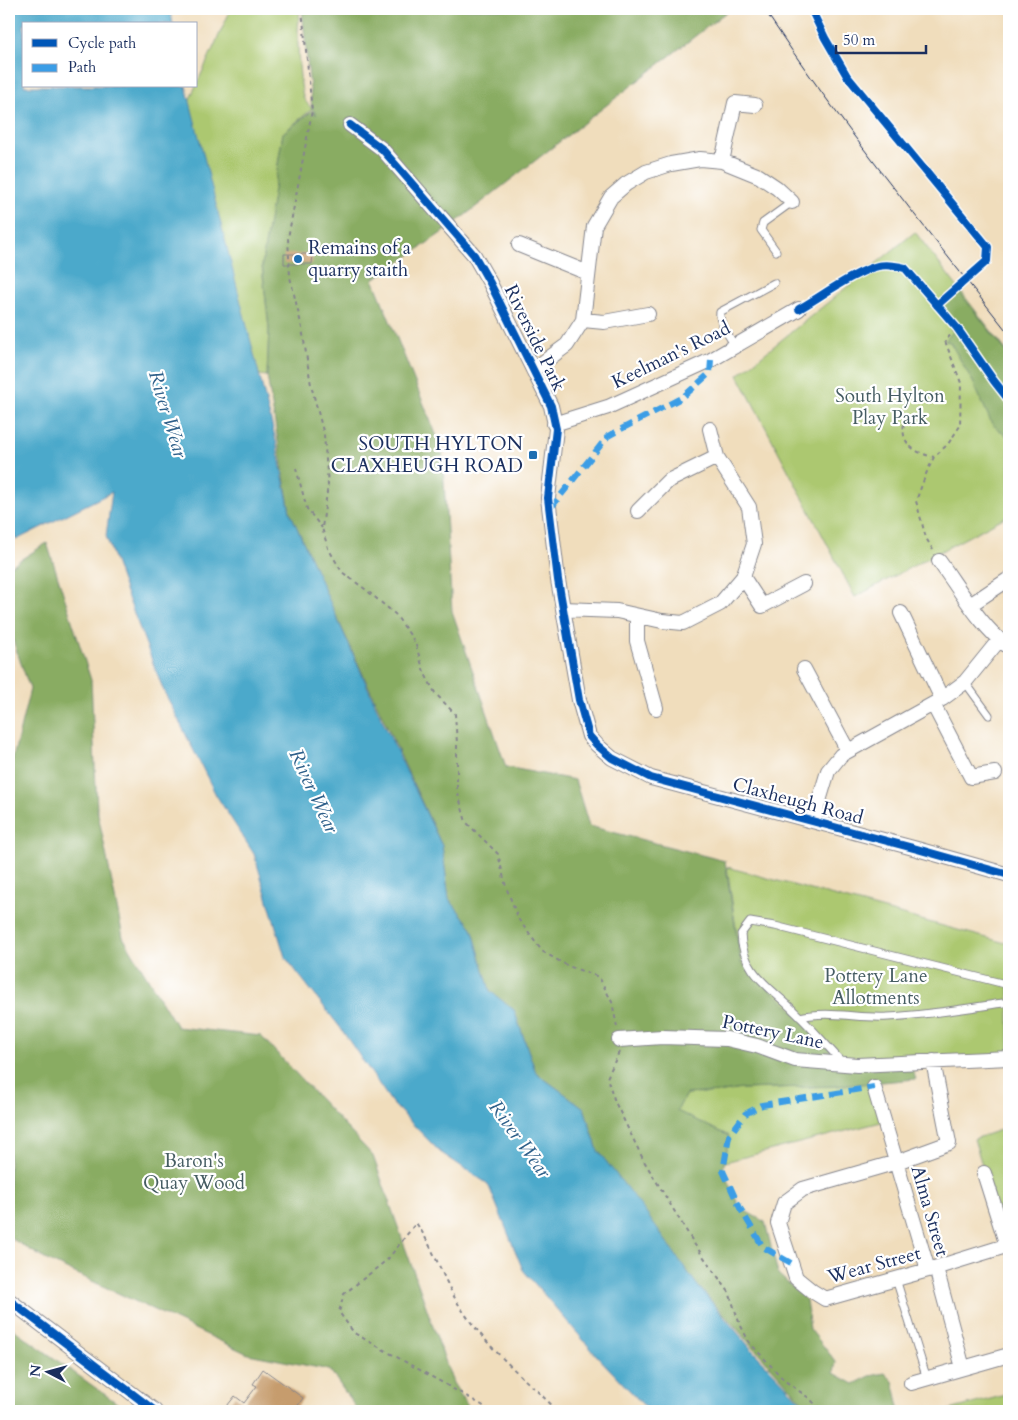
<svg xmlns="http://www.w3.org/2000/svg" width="1018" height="1420" font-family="Cardo,serif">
	<rect width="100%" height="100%" fill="#fff"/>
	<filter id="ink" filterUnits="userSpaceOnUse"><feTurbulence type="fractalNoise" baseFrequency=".02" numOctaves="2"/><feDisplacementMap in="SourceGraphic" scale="10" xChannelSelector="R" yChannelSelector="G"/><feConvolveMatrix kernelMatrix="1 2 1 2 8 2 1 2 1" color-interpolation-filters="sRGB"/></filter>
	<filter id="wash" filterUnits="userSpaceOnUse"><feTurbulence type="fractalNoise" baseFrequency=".0096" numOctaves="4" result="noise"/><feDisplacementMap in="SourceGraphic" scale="20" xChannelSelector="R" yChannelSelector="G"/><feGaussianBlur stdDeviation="1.12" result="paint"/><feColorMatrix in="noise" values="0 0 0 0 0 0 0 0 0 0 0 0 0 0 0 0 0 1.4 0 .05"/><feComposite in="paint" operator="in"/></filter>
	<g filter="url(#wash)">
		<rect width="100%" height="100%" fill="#f0ddbc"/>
		<path fill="#acc86f" stroke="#647c66" d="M231 9H301C295 24 299 79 303 96 304 101 309 105 312 109L283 133 262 267 269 328 267 376 259 375 189 101Z
			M915 232 1009 354V515L855 597 738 375Z
			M727 867 1009 944V1058L843 1064 741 963Z
			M873 1083 885 1121 725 1162 729 1136 676 1111 686 1094 723 1092 742 1089 836 1086Z
			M1009 1127V1245L1007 1246 974 1139Z
			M1009 1394V1411H946Z"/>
		<path fill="#89ac62" stroke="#526e60" d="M302 9H730L450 227 396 265 373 279 442 449 452 611 506 767 575 780 589 826 725 861 741 963 800 1017 843 1064 909 1062 916 1079 836 1086 742 1089 723 1092 686 1094 677 1111 729 1136 723 1171 740 1208 765 1222 778 1274 806 1300 810 1329 836 1362 834 1373 854 1384 870 1376 885 1373 893 1381 900 1411H811L697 1285 598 1151 584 1108 536 1073 514 1010 490 992 472 928 449 899 442 846 327 596 290 512 267 376 269 328 262 264 283 133 312 111 317 115 312 109Z
			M956 288 1009 355V438L992 424 973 382 950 342 945 341 957 327 937 305Z
			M47 543 91 680 97 809 123 937 177 1027 261 1036 373 1156 453 1383 471 1411H358L330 1370 248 1354 45 1259 9 1237V774L30 689 9 629V567Z
			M9 1326 128 1411H9Z"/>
		<path fill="#4ca9cb" stroke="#346c94" d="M9 9H170L173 24H24V86H186L275 437 290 512 384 724 442 846 449 899 472 928 490 991 514 1010 536 1073 584 1108 598 1151 643 1209 697 1285 754 1352 810 1411H649L597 1356 523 1270 488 1184 440 1152 392 1103 339 1026 285 957 254 854 216 795 163 689 125 590 106 536 112 492 16 540 9 514Z"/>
		<g id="blocks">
			<path fill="#c69c6d" d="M284 254H313L312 264H284Z
				M263 1369 303 1398 294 1411H223L235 1396 244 1403 257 1386 253 1384Z"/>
		</g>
	</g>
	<g filter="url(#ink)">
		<use href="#blocks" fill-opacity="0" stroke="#86868d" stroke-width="1"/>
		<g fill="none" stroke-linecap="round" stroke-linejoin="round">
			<defs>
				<path id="lane" d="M776 251 761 230 763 223 792 202
					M735 346C730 337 718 322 720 312L774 283
					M965 682 989 715
					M800 1017C830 1010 858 1019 888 1017 928 1015 969 1008 1009 1002
					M842 1062C826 1045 811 1027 794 1011 770 987 742 972 741 934L750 922 775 926 1009 985
					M896 1279 927 1379"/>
				<path id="street" d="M350 125 382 149 474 255 490 283 551 406 556 429 548 498 558 580 579 700 589 736 597 745 612 758 651 778 917 849 1009 875
					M722 161 735 103 755 105
					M519 245 588 273
					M583 320 604 322 648 314
					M533 370 567 345 583 320 594 226 611 197 626 184 646 172 671 164 700 159 722 161 759 176 777 188 792 202
					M554 424 608 407 711 360 799 309
					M638 511 668 481 717 457
					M939 561C958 587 983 630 1009 647
					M743 577 762 606 804 584
					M970 605 1009 579
					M563 609 617 611 662 621 683 623 720 604 743 577 754 544 749 507 717 457 710 429
					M901 613 942 699
					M637 616V641L656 708
					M804 669 848 751
					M933 704 971 777 995 773
					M813 821 828 771 841 755 942 699 965 682 999 640
					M619 1040 662 1037 727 1039 757 1046 795 1060 857 1065 1009 1058
					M933 1061 949 1143 897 1162 803 1189 784 1203 778 1223 796 1278 812 1291 825 1299 928 1270 1009 1245
					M874 1087 928 1270
					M984 1173 1007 1246
					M936 1268 963 1368
					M9 1300 155 1411
					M911 1383 1009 1355"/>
			</defs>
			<use href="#lane" stroke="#86868d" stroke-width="9"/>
			<use href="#street" stroke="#86868d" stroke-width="16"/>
			<path stroke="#86868d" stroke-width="2" stroke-dasharray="4 4" stroke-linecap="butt" d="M302 9 312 111 288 238 290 277 302 328 311 385 324 435 328 485 322 528 328 548 342 572 365 589 395 614 415 642 424 672 435 693 455 714 457 743V790L466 822 498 854 506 887 519 920 542 951 568 966 599 977 612 1002 617 1027
				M910 420 904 423C900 445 916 453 934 457
				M296 468 307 509 322 528
				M933 550 926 538 916 501 926 474 934 457 948 444 960 426 961 383 945 341 957 328
				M619 1052 607 1078 615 1102 644 1161 695 1245 729 1292 739 1322 749 1342 785 1381 809 1398 822 1411
				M490 1411 482 1405 354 1333 339 1312 344 1294 388 1259 416 1223C435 1249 443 1281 461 1308 487 1348 524 1378 558 1411"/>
			<use href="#lane" stroke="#fff" stroke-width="7"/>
			<use href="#street" stroke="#fff" stroke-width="14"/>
			<path stroke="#1b2f5e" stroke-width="1" d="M764 9C838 122 925 227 1009 334"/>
			<path stroke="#3b9de6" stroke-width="6" stroke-dasharray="12 6" stroke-linecap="butt" d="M550 509 608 436 683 397 710 373 711 360
				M791 1263 763 1247 740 1208 723 1171 729 1136 745 1114 762 1105 874 1087"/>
			<defs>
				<path id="cycleway" d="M811 9 825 38 847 76 988 247 987 261 937 305
					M350 125 382 149 474 255 490 283 551 406 556 429 548 498 558 580 579 700 589 736 597 745 612 758 651 778 917 849 1009 875
					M799 309C820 297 856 271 878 266 887 264 897 266 905 268L957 328 994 381 1009 400
					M9 1300 155 1411"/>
			</defs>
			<use href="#cycleway" stroke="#fff" stroke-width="11"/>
			<use href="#cycleway" stroke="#0057b8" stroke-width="8"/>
		</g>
	</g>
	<g fill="#1f6fb2" stroke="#fff" stroke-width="2">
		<circle cx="298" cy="259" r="5"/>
		<rect x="528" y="450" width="10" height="10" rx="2.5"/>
	</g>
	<g text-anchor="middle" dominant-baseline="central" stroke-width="4.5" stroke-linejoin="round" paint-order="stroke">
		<g font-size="19" fill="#1b2f5e" stroke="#fff" text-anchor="start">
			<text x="308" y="248">Remains of a<tspan x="308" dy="22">quarry staith</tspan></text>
			<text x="523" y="444" text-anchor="end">SOUTH HYLTON<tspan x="523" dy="22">CLAXHEUGH ROAD</tspan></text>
		</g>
		<g font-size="19" fill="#1b2f5e" stroke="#fff">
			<text transform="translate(535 338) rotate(64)">Riverside Park</text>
			<text transform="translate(671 355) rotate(-26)">Keelman's Road</text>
			<text transform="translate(798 801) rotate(15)">Claxheugh Road</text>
			<text transform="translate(773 1032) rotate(12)">Pottery Lane</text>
			<text transform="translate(930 1211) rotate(74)">Alma Street</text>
			<text transform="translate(874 1265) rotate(-15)">Wear Street</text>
		</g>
		<g font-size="19" fill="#465d63" stroke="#fff">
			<text x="890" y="396">South Hylton<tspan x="890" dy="22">Play Park</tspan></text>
			<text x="876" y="976">Pottery Lane<tspan x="876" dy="22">Allotments</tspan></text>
			<text x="194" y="1161">Baron's<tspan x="194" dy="22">Quay Wood</tspan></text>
		</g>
		<g font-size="20" font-style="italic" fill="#2f608a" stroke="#fff">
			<text transform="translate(168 414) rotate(73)">River Wear</text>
			<text transform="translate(314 791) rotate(65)">River Wear</text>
			<text transform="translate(520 1139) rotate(54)">River Wear</text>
		</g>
	</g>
	<rect width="1018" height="1420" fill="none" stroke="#fff" stroke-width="30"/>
	<rect x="22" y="22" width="175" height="65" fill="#ffffff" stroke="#a4acbf"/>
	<rect x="32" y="39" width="25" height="8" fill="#0057b8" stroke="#a4acbf"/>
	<text x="68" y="48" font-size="15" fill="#1b2f5e">Cycle path</text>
	<rect x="32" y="64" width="25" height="8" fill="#3b9de6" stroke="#a4acbf"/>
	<text x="68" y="72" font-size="15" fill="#1b2f5e">Path</text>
	<g transform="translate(48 1372) rotate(276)" stroke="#ffffff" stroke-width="4" paint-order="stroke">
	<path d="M0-4L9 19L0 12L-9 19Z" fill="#1b2f5e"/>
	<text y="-8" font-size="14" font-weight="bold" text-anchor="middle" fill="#1b2f5e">N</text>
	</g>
	<path d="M836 45v8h90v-8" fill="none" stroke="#1b2f5e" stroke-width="2.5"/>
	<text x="843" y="45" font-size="15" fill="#1b2f5e" stroke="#ffffff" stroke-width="4" paint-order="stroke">50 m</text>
</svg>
